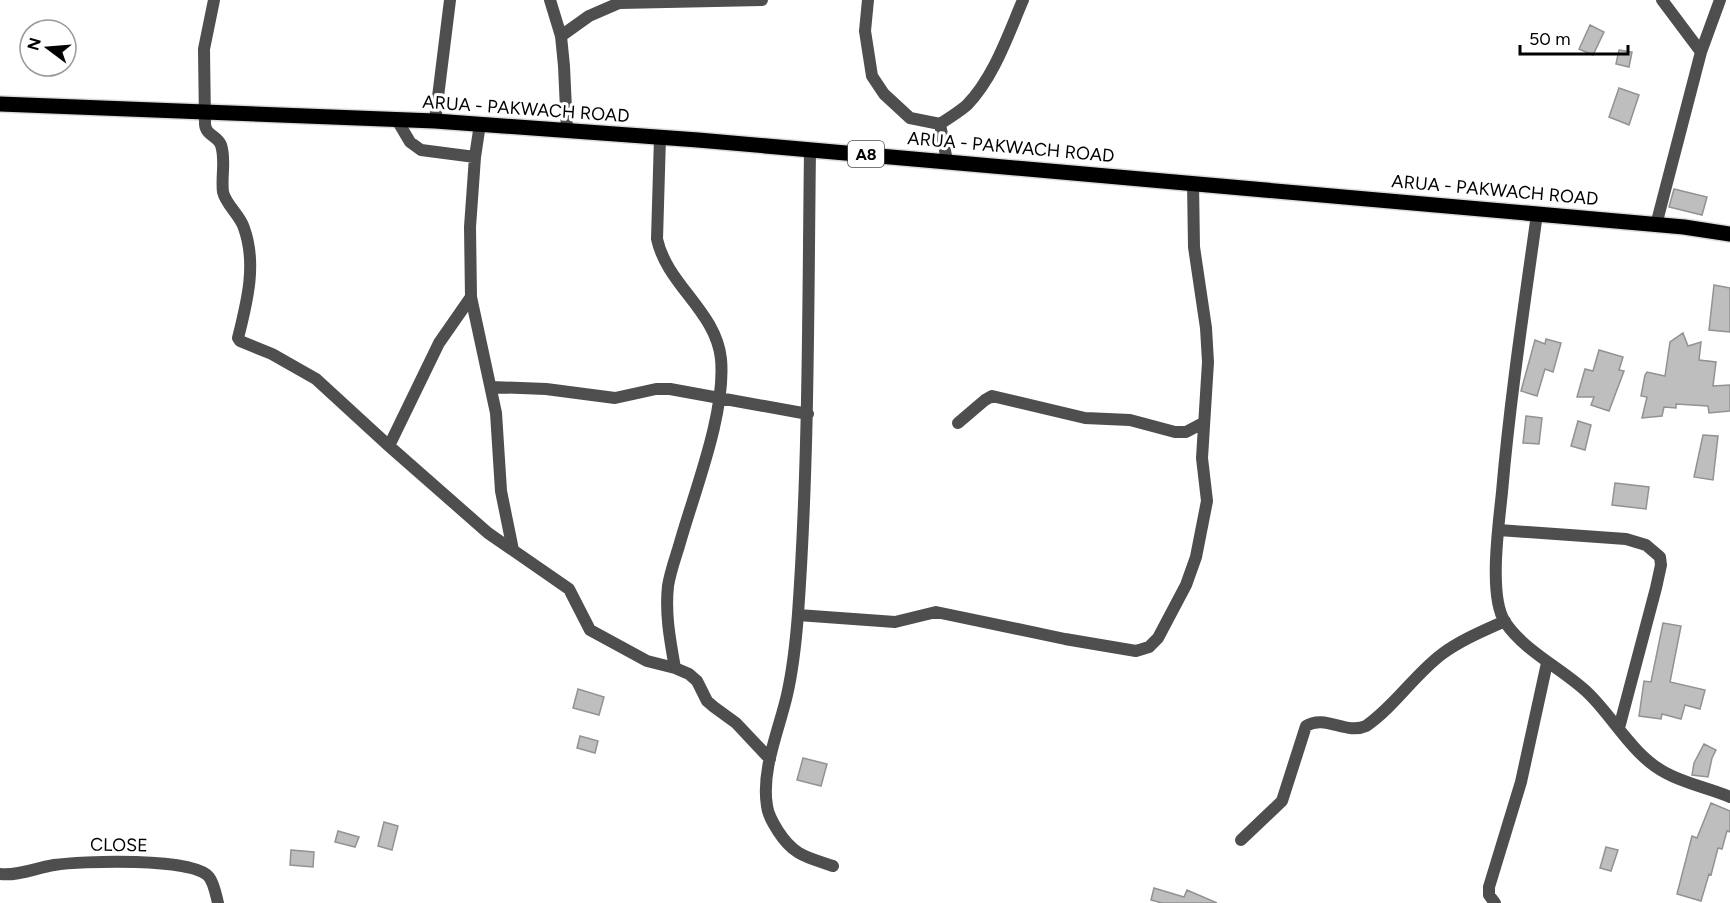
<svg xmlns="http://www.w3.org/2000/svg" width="1730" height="903" font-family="Figtree,sans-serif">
	<rect width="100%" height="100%" fill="#fff"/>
	<path fill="#bebebe" stroke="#929292" stroke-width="1.5" d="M1590 25 1604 32 1593 55 1579 49Z
		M1619 50 1632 52 1629 67 1616 64Z
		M1619 88 1639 95 1629 125 1609 117Z
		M1674 189 1707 197 1702 215 1669 207Z
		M1714 285 1730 288V332L1709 330Z
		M1683 333 1688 346 1701 342 1699 360 1716 362 1713 386 1730 385V411L1709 413 1708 406 1676 404V408L1664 407 1662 416 1642 418 1647 397 1641 396 1645 375 1647 372 1665 376 1670 342Z
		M1546 339 1561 343 1553 372 1545 369 1537 396 1521 391 1535 340 1545 344Z
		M1599 350 1623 357 1619 370 1624 371 1609 411 1591 405 1594 397H1577L1585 369 1593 371Z
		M1526 416 1542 418 1539 444 1523 443Z
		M1578 421 1591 425 1585 450 1571 446Z
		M1703 435 1718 436 1713 480 1694 477Z
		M1615 483 1649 487 1646 509 1612 505Z
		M1663 623 1681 626 1670 682 1705 690 1700 709 1685 705 1681 719 1662 714 1661 719 1639 716 1644 681 1651 682Z
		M578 689 604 697 599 715 573 708Z
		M580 736 598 741 595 753 577 748Z
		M1704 744 1716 750 1712 758 1708 777 1692 775 1694 763Z
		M803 758 827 764 821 786 797 780Z
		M1711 803 1730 811V832L1727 831 1722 849 1718 848 1711 875 1709 874 1701 901 1677 894 1692 836 1697 838Z
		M384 822 398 826 392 850 378 846Z
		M338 831 359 837 355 847 335 842Z
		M1606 847 1618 850 1611 871 1600 868Z
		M291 850 314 852 313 867 290 865Z
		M1154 888 1184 897 1187 890 1217 903H1162L1151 900Z"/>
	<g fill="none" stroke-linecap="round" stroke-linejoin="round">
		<defs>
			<path id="primary" d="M0 104 435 121 698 140 1684 227 1730 234"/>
		</defs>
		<use href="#primary" stroke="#dbdbdb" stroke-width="18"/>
		<path stroke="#4e4e4e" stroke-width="12" d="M214 0 204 49 205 124C206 136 217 135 221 145 226 160 221 176 223 192 226 205 240 215 244 228 257 264 247 302 238 338L240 341 272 354 316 379 389 446 488 533 569 589 590 630 647 661 675 668 689 674 697 681 707 701 714 707 736 723 770 759
			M550 0 561 36 564 66 567 131
			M868 0 865 31 872 76 884 94 910 118 940 124 947 161
			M1662 0 1701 52
			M561 36 589 16 619 3 762 0
			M397 120 410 142 421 150 475 157
			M435 121 450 0
			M480 124 475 157 470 227 471 297 496 413 501 491 513 550
			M940 124C949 118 959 112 967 105 994 77 1008 35 1023 0
			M660 137 657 239C667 285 716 311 721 359 726 414 694 492 679 546 675 559 670 573 668 586 665 614 670 640 675 668
			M810 150C808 304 809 459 798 614 796 640 793 669 787 695 779 730 761 770 767 806 768 815 773 823 778 831 794 856 807 857 833 866
			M1537 214C1524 307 1510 399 1502 492 1499 523 1488 596 1505 622 1525 652 1563 669 1588 693 1614 718 1633 756 1666 773 1686 784 1709 788 1730 797
			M1656 225 1701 52 1720 0
			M491 387 546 389 615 398 656 389H670L808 414
			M958 423 985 400 992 396 1085 418 1130 420 1175 432H1186L1203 423
			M389 446 439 343 471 297
			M1499 530 1626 539 1646 545 1660 557 1661 565 1656 588 1619 728
			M798 615 895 622 936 612 1065 639 1136 651 1149 647 1158 638 1186 585 1196 557 1207 501 1202 458 1208 362 1206 328 1194 247 1193 183
			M1241 840 1282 801 1306 726C1325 714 1346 735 1366 726 1395 706 1414 675 1442 654 1461 640 1483 631 1505 621
			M0 874C18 876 36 868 54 865 80 861 194 857 209 877 214 883 216 895 218 903
			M1495 903 1489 895V887L1521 782 1547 663"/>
		<use href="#primary" stroke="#000" stroke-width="15"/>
	</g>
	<g text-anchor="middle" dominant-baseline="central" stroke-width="6" stroke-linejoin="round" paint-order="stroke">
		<rect fill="#fff" stroke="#4c4c4c" stroke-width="1.5" x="848" y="141" width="36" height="26" rx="4.5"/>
		<g font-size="16" font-weight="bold" fill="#000">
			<text x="866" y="154">A8</text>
		</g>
		<g font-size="18" fill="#000" stroke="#fff">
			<text transform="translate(526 109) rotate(4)">ARUA - PAKWACH ROAD</text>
			<text transform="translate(1011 147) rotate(5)">ARUA - PAKWACH ROAD</text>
			<text transform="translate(1495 190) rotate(5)">ARUA - PAKWACH ROAD</text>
			<text transform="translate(119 845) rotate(1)">CLOSE</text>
		</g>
	</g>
	<g transform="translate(48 48) rotate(286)"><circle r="28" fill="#ffffff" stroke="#999999" stroke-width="1.5"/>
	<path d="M0-4.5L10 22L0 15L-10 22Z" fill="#000000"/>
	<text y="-9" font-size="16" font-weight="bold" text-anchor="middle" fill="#000000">N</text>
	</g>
	<path d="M1520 45v9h108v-9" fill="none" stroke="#000000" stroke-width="3"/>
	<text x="1529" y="45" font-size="18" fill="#000000" stroke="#ffffff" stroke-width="4.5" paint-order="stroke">50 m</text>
</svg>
